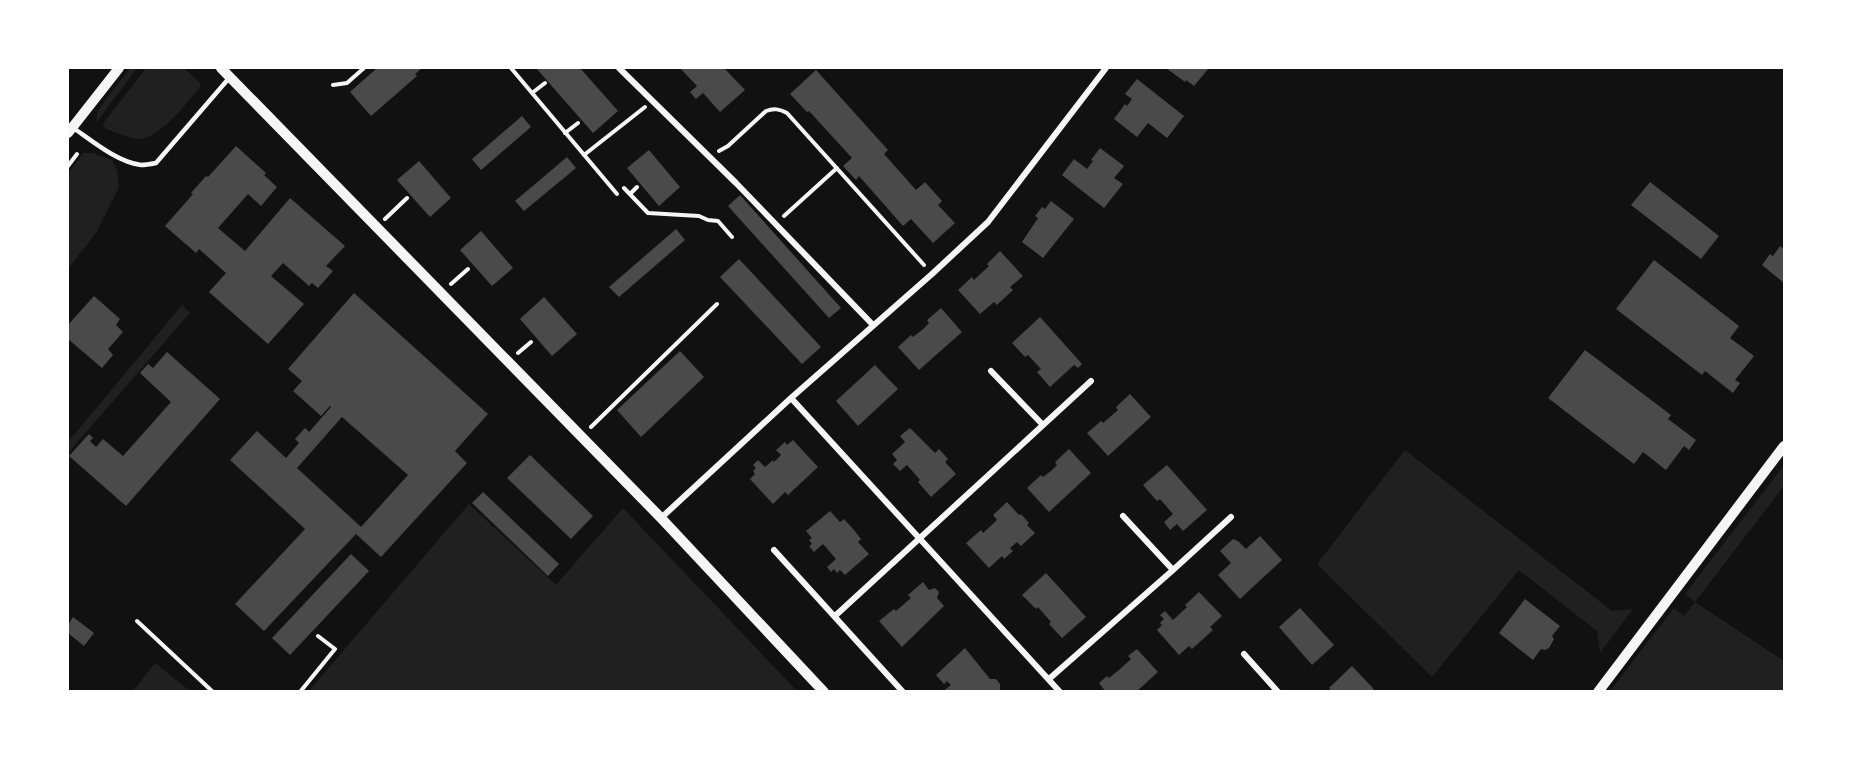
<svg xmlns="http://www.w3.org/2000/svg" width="1852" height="759" font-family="'Golos Text',sans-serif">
	<rect width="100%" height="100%" fill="#111"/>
	<path fill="#202020" d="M130 68H137L96 123 98 110Z
		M146 68H184L200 83V88C186 103 159 140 138 139 127 138 116 132 106 129L103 126 105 121Z
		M83 153H93L112 160 117 170 119 187 96 233 68 269V173Z
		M182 305 190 313 68 453V442Z
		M1405 450 1612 611 1633 609 1600 653 1597 631 1519 570 1432 677 1317 564Z
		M1784 465V486L1695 602 1784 661V691H1610L1674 608 1684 616 1695 602 1685 594Z
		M469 504 556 585 623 508 797 691H309Z
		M155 663 190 691H133Z"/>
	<path fill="#4a4a4a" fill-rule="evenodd" d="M377 68H422L415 74 417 76 371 116 350 92Z
		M536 68H580L618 111 593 133Z
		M680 68H724L745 90 720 112 703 93 696 99 690 92 697 86Z
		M1166 68H1209L1194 86 1186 80 1185 82Z
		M816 70 888 150 884 154 916 190 925 182 942 201 938 205 955 223 933 243 911 219 903 226 859 176 856 180 843 166 852 158 809 111 807 112 790 94Z
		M1137 79 1184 116 1167 138 1148 123 1137 137 1114 119 1125 104 1127 106 1132 99 1125 94Z
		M522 116 531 127 481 170 472 159Z
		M236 146 266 173 264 175 277 187 261 206 248 194 218 228 245 251 290 198 345 246 326 266 333 271 318 288 312 283 309 286 283 263 271 276 304 304 268 344 209 292 226 273 199 249 196 253 165 226 193 194 191 193 206 176 208 177Z
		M1100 148 1124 166 1114 178 1123 184 1104 208 1062 175 1074 159 1087 169 1093 161 1091 160Z
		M649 150 680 187 659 206 627 168Z
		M567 157 576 168 524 211 515 201Z
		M419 161 451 198 430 217 397 180Z
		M1650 182 1719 236 1701 259 1631 205Z
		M740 195 841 308 829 318 728 206Z
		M1051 201 1074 219 1043 258 1022 242 1038 218 1035 216 1042 207 1045 209Z
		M676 229 685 240 619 297 609 287Z
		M481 231 513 268 492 286 460 250Z
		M1780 246 1784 249V283L1762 265 1770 254 1773 256Z
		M1000 251 1023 276 1010 287 1013 290 997 305 994 302 980 314 958 290 972 277 974 280 989 266 987 264Z
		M739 259 821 347 802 364 720 277Z
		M1654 260 1739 326 1730 338 1754 356 1735 380 1740 383 1733 393 1705 371 1702 375 1616 309Z
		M354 293 488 414 455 451 467 463 381 557 356 534 264 631 235 604 305 529 230 460 257 431 286 458 299 443 295 439 305 428 309 432 331 407 330 406 321 416 293 391 302 381 288 369ZM342 417 408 475 361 527 297 468Z
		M94 296 120 319 116 325 123 332 108 349 113 355 102 368 68 339V325Z
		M544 297 577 334 552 356 520 319Z
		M941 308 962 332 919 370 898 347 911 335 913 337 922 330 929 323 927 320Z
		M1040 317 1082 364 1078 368 1074 365 1050 387 1037 372 1041 369 1028 355 1025 357 1012 343Z
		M1585 350 1671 415 1668 419 1696 440 1689 450 1684 446 1666 470 1643 452 1634 464 1548 398Z
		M680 351 704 377 641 437 617 410Z
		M167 352 220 399 126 506 69 456 89 434 93 438 90 441 96 447 103 439 123 456 171 402 140 373 148 364 153 368Z
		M875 365 898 389 858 426 836 401Z
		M1130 394 1151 417 1108 456 1087 433 1101 421 1103 423 1111 416 1118 410 1116 407Z
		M910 428 935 453 939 449 948 459 945 462 956 474 931 497 918 482 920 480 907 465 900 471 893 464 897 460 892 454 905 442 900 436Z
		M793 440 818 467 788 495 785 492 773 504 750 479 755 474 753 471 756 468 753 465 758 460 765 467 773 460 774 462 781 455 776 450 785 442 787 445Z
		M1069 449 1091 473 1049 512 1027 488 1041 475 1043 477 1051 471 1057 465 1055 462Z
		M530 455 593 516 571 539 507 478Z
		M1167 465 1207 510 1183 531 1177 524 1170 530 1164 522 1173 514 1160 499 1157 501 1143 485Z
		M483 492 559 564 548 576 472 503Z
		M1007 502 1019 515 1021 514 1029 523 1027 525 1035 533 1021 546 1017 542 1010 548 1013 551 1004 559 1002 556 989 568 966 543 981 530 983 533 997 520 993 515Z
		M830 511 840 522 844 519 854 530 861 539 858 542 869 554 845 575 840 570 837 573 834 569 831 572 827 567 836 559 823 544 814 552 809 546 812 544 809 540 812 538 806 531Z
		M1260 536 1282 560 1240 599 1218 575 1231 563 1220 551 1233 539 1238 541 1246 549Z
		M351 554 369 571 290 655 272 638Z
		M1046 573 1086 617 1062 638 1049 624 1051 622 1038 607 1036 609 1022 595Z
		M923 582 929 590 935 588 939 592 937 598 944 606 902 647 879 621 894 609 896 611 911 598 908 595Z
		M1199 592 1222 616 1210 627 1213 630 1192 649 1189 646 1179 655 1157 630 1162 625 1160 623 1164 619 1160 615 1165 611 1173 620 1187 607 1185 605Z
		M1525 599 1560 626 1552 636 1554 639 1549 648 1545 650 1541 649 1533 660 1499 633Z
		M1300 608 1334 645 1312 665 1279 627Z
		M73 617 94 633 84 646 68 633V625Z
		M965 648 990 679H996L1000 684V692H942L951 685 947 681 944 684 936 675Z
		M1137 649 1158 672 1136 692H1106L1099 683 1107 676 1109 678 1120 669 1131 659 1128 656Z
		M1352 666 1372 687 1375 692H1332L1329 688Z"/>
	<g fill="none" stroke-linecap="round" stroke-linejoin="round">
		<path stroke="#f5f5f5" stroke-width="4" d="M511 68 617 194
			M333 85 347 83 364 68
			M532 93 545 83
			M565 133 578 123
			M719 151 728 146 766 111C774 108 779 109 787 113L924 265
			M584 155 645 107
			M68 166 77 154
			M624 188 648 213 699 216 708 220 718 221 732 237
			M630 194 637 187
			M784 216 837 168
			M385 219 407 198
			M451 284 468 269
			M518 353 531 342
			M591 427 717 304
			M137 621 213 692
			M300 692 335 649 318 636"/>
		<path stroke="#f5f5f5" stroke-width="4.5" d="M72 127C91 140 117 162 141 165 145 165 151 164 156 163L230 77"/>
		<path stroke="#f5f5f5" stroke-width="6" d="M619 68 736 183 873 325
			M991 371 1043 425
			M791 398 1060 692
			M1123 516 1173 570
			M661 518 791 398 932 274 988 222 1106 68
			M774 550 903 692
			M835 616 1091 381
			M1244 654 1278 692
			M1049 679 1173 570 1231 517"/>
		<path stroke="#f5f5f5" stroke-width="10" d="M221 68 661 518 824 692
			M68 133 119 68
			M1598 692 1784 446"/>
	</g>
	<rect width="1852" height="759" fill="none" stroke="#ffffff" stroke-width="138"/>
</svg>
